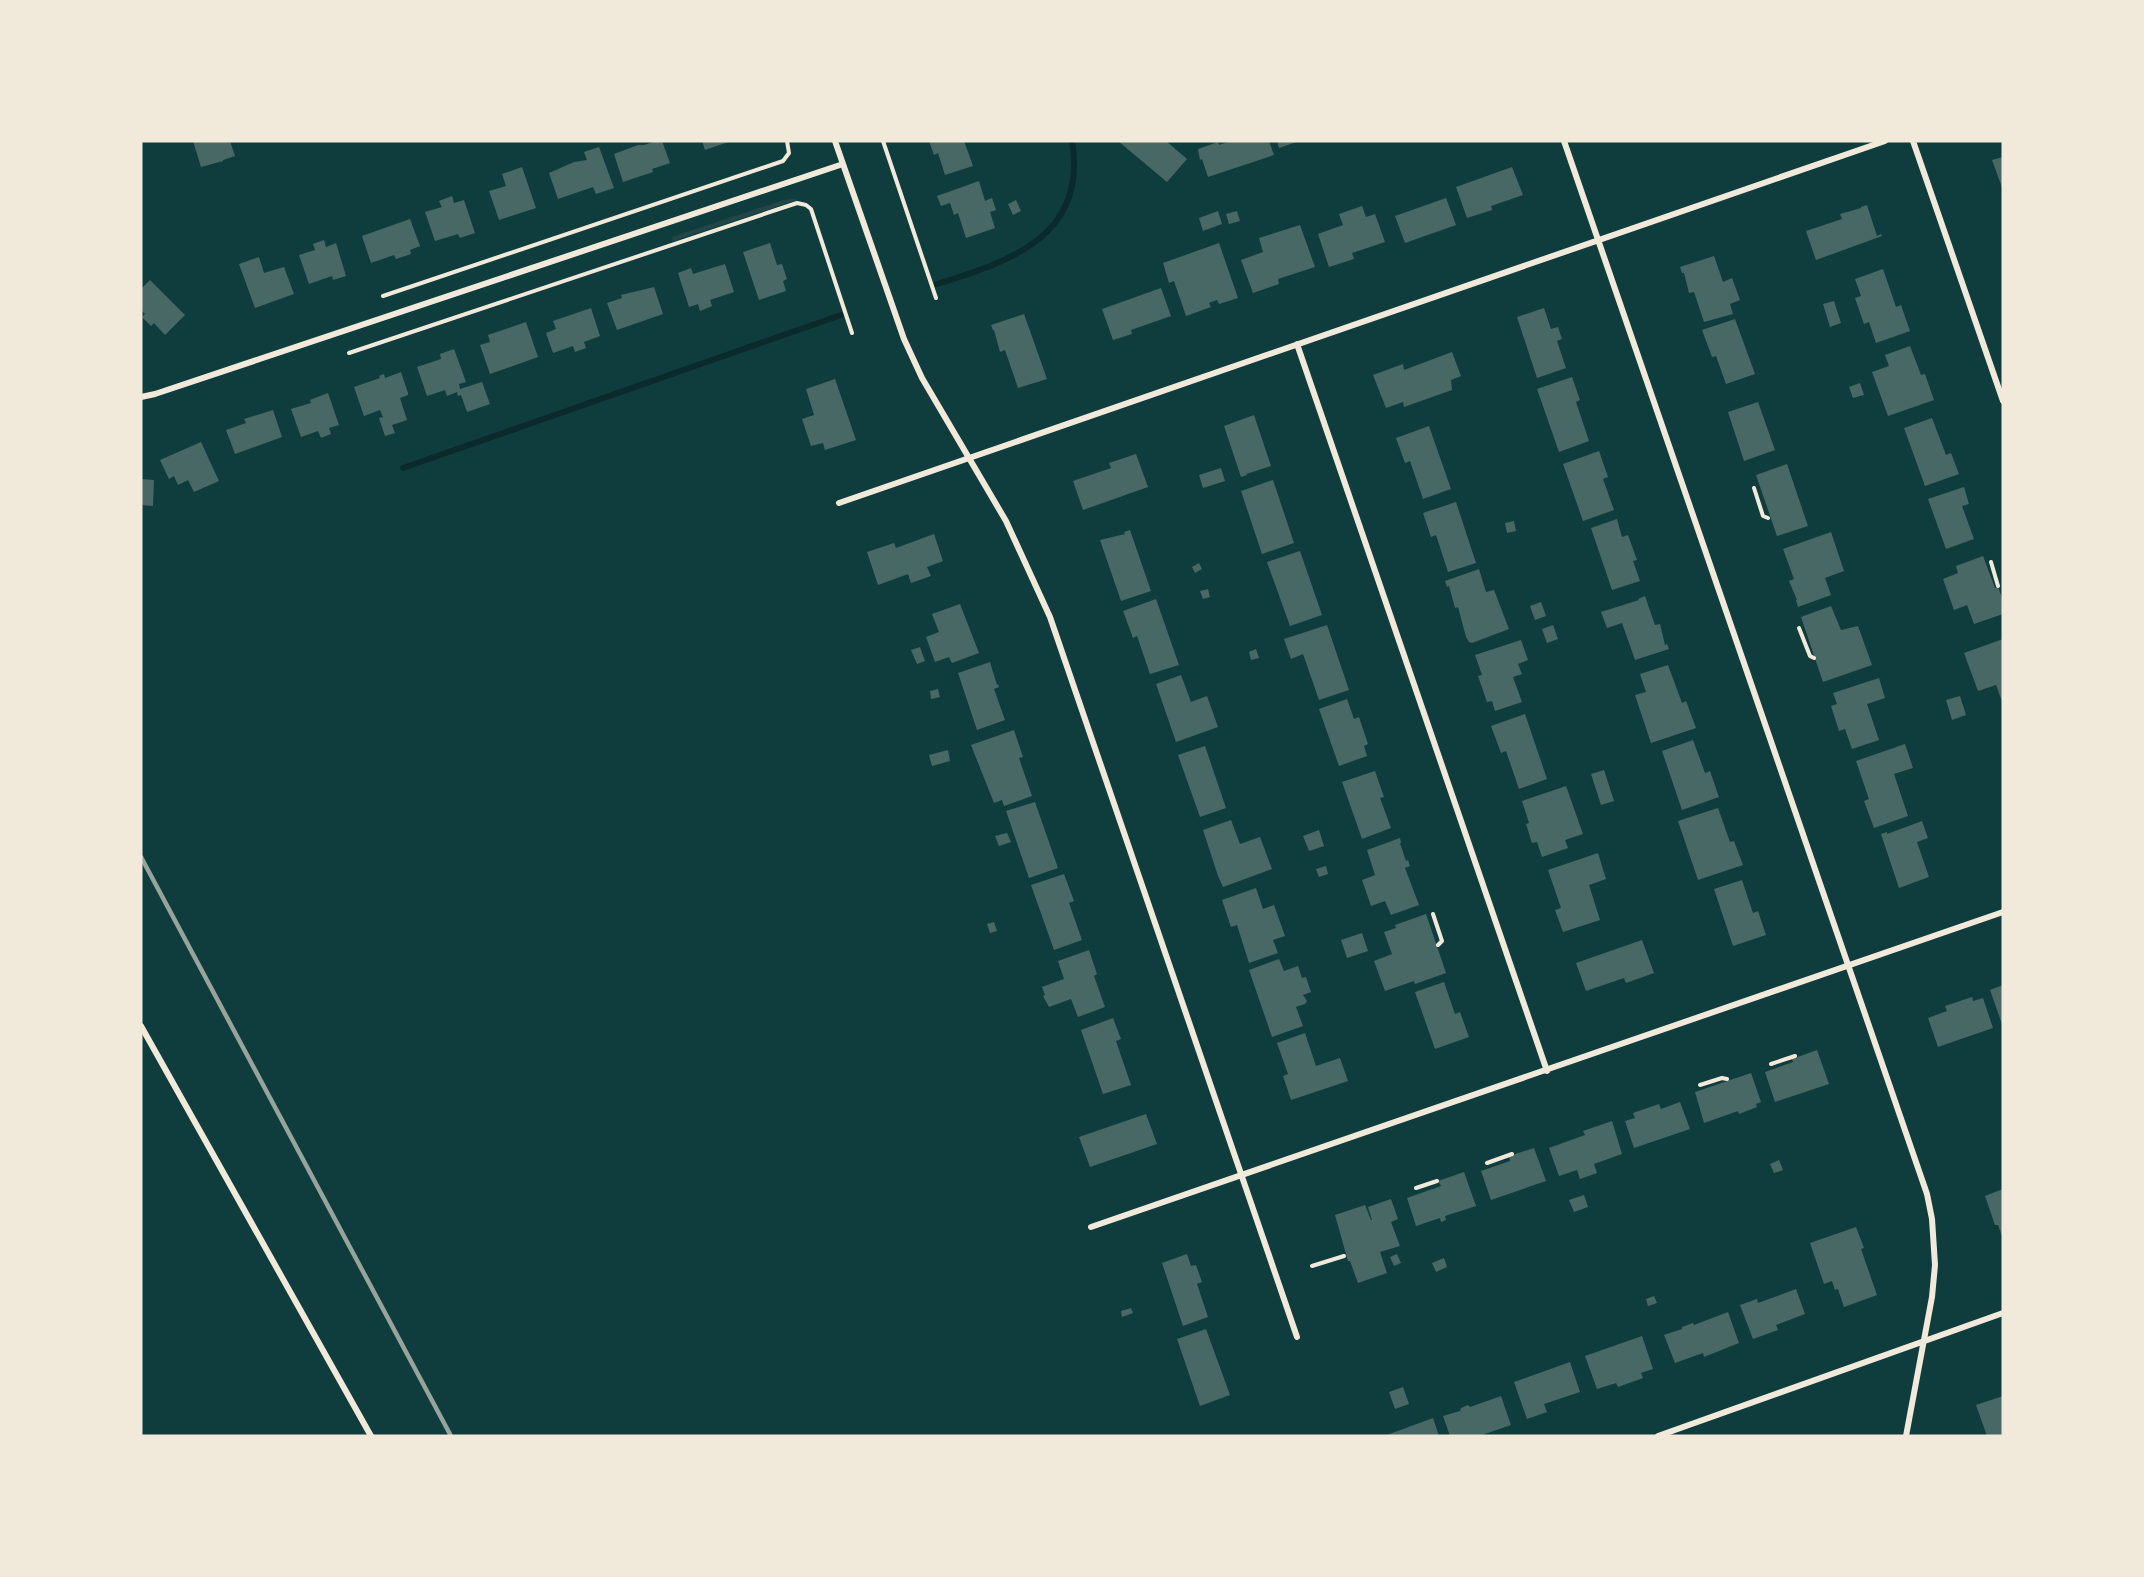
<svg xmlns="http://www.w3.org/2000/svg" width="2144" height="1577" font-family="'Roboto Serif',serif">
	<rect width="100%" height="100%" fill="#0f3d3e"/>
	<path fill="#244646" d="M793 199 797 200 673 241 672 237 784 200Z"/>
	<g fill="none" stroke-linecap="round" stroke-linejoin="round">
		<path stroke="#0a2a2b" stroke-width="6" d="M937 284C1012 261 1088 235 1072 141
			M403 468 841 315"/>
	</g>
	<path fill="#486865" d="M193 141H230L235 156 223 160V161L201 167Z
		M656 141H662L670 163 652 169 653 172 623 182 614 154 638 145H644Z
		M702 141H731L705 150Z
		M929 141H964L973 166 945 175 938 153 934 155Z
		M1118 141H1166L1187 159 1167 182Z
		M1230 141H1269L1274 155 1208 177 1202 159 1200 160 1198 149 1218 142 1219 145Z
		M1277 141H1299L1279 148Z
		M599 147 614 188 596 194 593 187 558 199 549 173 574 162 587 160 584 152Z
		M2003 157V190L1992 160Z
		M522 167 536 208 499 220 489 191 506 186 502 174Z
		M1512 167 1523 195 1491 206 1492 210 1467 218 1456 187Z
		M979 181 985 201 992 198 996 210 990 212 995 228 966 238 958 213 954 215 950 203 941 206 937 196Z
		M452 196 454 203 464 200 475 233 460 238 458 234 435 241 425 212 442 207 439 201Z
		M1446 198 1456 225 1405 243 1395 216Z
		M1016 200 1021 211 1013 215 1008 204Z
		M1867 205 1877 236 1881 234 1882 236 1816 260 1806 231 1842 219 1840 214 1861 208V207Z
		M1362 206 1366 217 1375 214 1385 242 1352 253 1354 259 1329 267 1318 234 1343 225 1339 214Z
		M1218 211 1222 224 1203 231 1199 218Z
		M1237 211 1240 221 1229 224 1226 214Z
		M410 219 420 246 410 250 411 254 396 259 394 255 371 263 362 236Z
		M1300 225 1315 267 1278 279 1279 284 1253 293 1241 260 1263 252 1259 238Z
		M324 240 326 247 336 243 346 276 333 280 332 276 309 284 299 255 315 250 313 244Z
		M770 243 777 265 782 264 787 279 783 281 786 291 759 300 743 252Z
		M1219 243 1238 298 1219 304 1217 300 1209 303 1211 307 1186 316 1174 281 1169 283 1163 263Z
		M1714 256 1723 282 1732 278 1740 300 1730 304 1733 314 1704 322 1694 292 1689 293 1684 273H1682L1680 267Z
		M259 257 264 273 284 267 294 294 255 308 239 264Z
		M725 264 734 292 710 300 712 306 700 311 698 304 689 307 678 273 691 268 693 274Z
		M1883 269 1896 307 1901 305 1910 331 1876 343 1869 322 1864 324 1855 298 1861 296 1855 279Z
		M150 280 185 315 165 335 154 323 151 326 142 317 145 314 141 310V289Z
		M654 287 663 314 617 330 607 303 622 298 621 295Z
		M1161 288 1171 316 1131 330 1132 334 1113 340 1102 309Z
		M1834 301 1841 323 1830 327 1823 304Z
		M591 308 600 336 584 342 586 348 575 352 573 346 553 353 546 333 556 329 553 321Z
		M1544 308 1551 329 1558 327 1562 339 1557 341 1566 368 1537 378 1517 317Z
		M1024 314 1047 379 1018 388 1005 350 1000 352 994 330H993L991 325Z
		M1735 319 1755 374 1726 384 1716 356 1712 357 1702 330Z
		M526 322 538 357 490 374 480 345 490 342 488 335Z
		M1910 346 1921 375 1925 374 1934 400 1888 416 1872 372 1889 366 1885 355Z
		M454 349 466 382 459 384 460 389 482 382 490 404 467 412 461 395 458 396 457 392 447 396 445 390 427 396 417 367 441 359 440 354Z
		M1452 352 1461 376 1451 380 1452 390 1404 407 1403 402 1386 408 1373 375 1403 364 1404 370Z
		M401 372 408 393V395L400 398 407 420 392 425 395 433 385 436 379 418 383 417 380 410 364 416 354 387 380 378 379 376 384 374 385 378Z
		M1572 377 1580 400 1576 402 1589 441 1559 452 1537 389Z
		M835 379 856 440 825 450 823 443 811 446 802 419 814 415 806 389Z
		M1860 383 1864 395 1853 398 1849 387Z
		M328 393 339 425 329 428 331 434 321 438 318 431 301 437 291 409 311 403 310 400Z
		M1758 402 1775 450 1744 461 1728 412Z
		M273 410 282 437 235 454 226 430 246 423 244 419Z
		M1254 415 1271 466 1246 474 1247 475 1241 477 1224 426Z
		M1932 418 1946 455 1951 453 1959 474 1925 486 1904 428Z
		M1429 426 1451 489 1423 499 1410 461 1405 463 1396 438Z
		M201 442 219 481 194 492 188 480 178 485 174 476 169 479 160 460Z
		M1599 451 1608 477 1603 479 1614 510 1583 521 1563 464Z
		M1136 454 1148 487 1083 510 1073 481 1111 468 1109 463Z
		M1787 464 1808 526 1777 536 1756 475Z
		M1221 468 1225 481 1203 488 1199 475Z
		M141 479 154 480 153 506 141 505Z
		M1273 480 1294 543 1262 554 1241 491Z
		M1964 487 1969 504 1962 506 1974 539 1946 549 1928 499Z
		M1456 502 1476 563 1448 572 1436 535 1431 537 1423 513Z
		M1617 519 1622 537 1628 535 1637 560 1633 561 1640 581 1612 590 1591 528Z
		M1514 521 1516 531 1507 533 1505 523Z
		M1130 530 1151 591 1121 601 1100 540 1125 534 1124 532Z
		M1831 532 1844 571 1825 578 1831 595 1798 607 1796 600H1797L1789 581 1794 579 1783 549Z
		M934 534 943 561 927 567 931 576 911 583 908 574 878 585 867 552 894 543 896 548Z
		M1300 551 1322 615 1290 626 1267 562Z
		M1983 556 1995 588 1998 587 2003 600V614L1974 624 1967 605 1954 610 1943 579 1958 573 1956 566Z
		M1199 563 1202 569 1195 573 1192 567Z
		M1479 569 1486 592 1494 590 1509 629 1472 643 1469 642 1466 637 1458 607 1455 608 1449 586 1447 587 1445 581Z
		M1208 589 1210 597 1203 599 1200 591Z
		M1645 596 1655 625 1660 624 1665 645 1667 644 1669 649 1635 660 1622 623 1607 628 1601 612 1639 600 1638 599Z
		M1156 599 1179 665 1150 674 1137 636 1133 638 1123 611Z
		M1541 602 1546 616 1535 620 1530 606Z
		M960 604 979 653 952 663 949 657 935 662 926 637 939 632 932 614Z
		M1831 606 1841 630 1858 626 1872 665 1823 682 1801 617Z
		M1327 625 1349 690 1319 700 1303 654 1291 659 1284 639Z
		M1553 625 1558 639 1547 643 1542 629Z
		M2003 639V704L1996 685 1978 691 1964 653Z
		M1521 640 1528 660 1518 664 1522 674 1513 677 1522 702 1495 711 1492 701 1487 702 1478 676 1482 675 1475 655Z
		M920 647 925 661 917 664 911 650Z
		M1256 649 1259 658 1251 660 1249 652Z
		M990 662 997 685 998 684 999 687 994 689 1005 720 977 730 958 673Z
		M1668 665 1682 703 1686 701 1696 728 1651 743 1635 695 1646 692 1640 674Z
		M1181 675 1191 702 1207 696 1218 727 1176 742 1156 684Z
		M1879 678 1885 698 1867 704 1879 740 1852 749 1845 729 1839 731 1831 706 1837 704 1833 693Z
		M938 689 940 697 931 699 930 691Z
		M1960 696 1966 715 1952 720 1946 700Z
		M1347 699 1354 719 1359 717 1368 744 1364 746 1367 756 1339 766 1319 709Z
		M1525 714 1547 779 1519 789 1506 751 1501 753 1491 726Z
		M1014 730 1023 757 1019 758 1032 796 1004 806 1002 800 994 803 971 745Z
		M1693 740 1705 773 1710 771 1719 797 1682 810 1662 751Z
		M1905 744 1913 768 1894 774 1908 816 1874 828 1864 801 1869 799 1856 761Z
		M1205 746 1226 808 1200 817 1178 755Z
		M948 750 950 761 932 766 929 755Z
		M1604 770 1614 801 1601 805 1591 774Z
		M1375 771 1384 797 1380 798 1391 828 1362 839 1342 782Z
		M1566 786 1583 834 1565 840 1568 848 1542 857 1537 842 1532 843 1526 824 1529 823 1522 801Z
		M1035 802 1058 868 1029 878 1006 811Z
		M1718 808 1730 842 1734 841 1743 865 1698 880 1678 821Z
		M1231 820 1240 844 1260 837 1272 869 1223 887 1218 876 1203 830Z
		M1922 821 1928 838 1917 842 1929 877 1899 888 1881 834 1887 832V834Z
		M1319 830 1324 846 1309 851 1303 836Z
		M1007 833 1011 842 999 846 995 836Z
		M1400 838 1401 843H1400L1406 861 1408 860 1410 866 1405 868 1419 905 1391 915 1385 901 1371 906 1362 880 1375 875 1367 850Z
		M1598 853 1606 879 1589 885 1600 920 1563 932 1555 910 1561 908 1548 870Z
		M1326 866 1328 874 1319 877 1316 869Z
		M1064 874 1074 901 1069 903 1082 940 1054 950 1031 885Z
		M1742 880 1753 913 1758 911 1766 935 1733 946 1714 889Z
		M1256 888 1263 909 1274 905 1285 936 1273 940 1278 953 1249 963 1237 925 1231 927 1222 900Z
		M1426 914 1446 973 1415 984 1414 981 1385 991 1374 961 1392 954 1384 932 1396 928 1395 925Z
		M994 922 997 931 990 933 987 924Z
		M1362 933 1368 951 1347 958 1341 940Z
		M1642 940 1654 973 1626 983 1624 978 1586 991 1576 963Z
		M1089 950 1097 974 1094 976 1105 1007 1078 1017 1071 999 1049 1007 1043 996 1045 995 1042 987 1064 979 1058 961Z
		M1279 959 1284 971 1298 966 1302 978 1306 977 1311 992 1303 995 1307 1001 1305 1004 1296 1007 1303 1026 1272 1037 1249 970Z
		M1444 982 1455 1014 1460 1012 1469 1037 1435 1049 1415 992Z
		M2003 985V1027L1990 990Z
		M1972 997 1973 1001 1983 998 1993 1028 1938 1047 1928 1018 1947 1011 1945 1006Z
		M1113 1018 1121 1039 1116 1041 1131 1085 1103 1094 1081 1030Z
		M1305 1033 1316 1066 1340 1058 1348 1081 1291 1100 1283 1076 1288 1074 1277 1043Z
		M1817 1050 1829 1084 1775 1102 1765 1072 1793 1062 1792 1059Z
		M1751 1073 1761 1102 1756 1104 1757 1107 1739 1114 1738 1111 1704 1123 1695 1092Z
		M1680 1102 1690 1129 1634 1148 1625 1121 1635 1118 1633 1113 1659 1104 1661 1109Z
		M1146 1114 1157 1144 1090 1167 1079 1137Z
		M1612 1121 1622 1154 1594 1164 1597 1173 1580 1179 1577 1170 1559 1176 1549 1148 1585 1135 1583 1131Z
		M1534 1148 1546 1181 1491 1200 1481 1171 1510 1161 1509 1156Z
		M1779 1160 1783 1170 1774 1173 1770 1164Z
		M1464 1172 1476 1206 1445 1216 1446 1220 1441 1222 1440 1218 1416 1226 1407 1198 1441 1186 1438 1181Z
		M2003 1189V1239L1998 1225H1995L1985 1196Z
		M1584 1195 1588 1207 1574 1212 1569 1200Z
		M1391 1199 1398 1219 1391 1222 1400 1246 1380 1252 1387 1273 1358 1283 1350 1261H1348L1335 1215 1365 1205 1371 1220H1372L1368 1207Z
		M1856 1227 1864 1248 1861 1249 1877 1295 1844 1307 1838 1289 1835 1290 1832 1281 1824 1284 1810 1243Z
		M1187 1254 1191 1266 1196 1265 1202 1282 1197 1284 1208 1317 1183 1326 1162 1263Z
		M1397 1254 1401 1263 1394 1266 1390 1257Z
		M1444 1258 1447 1267 1436 1272 1432 1263Z
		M1796 1289 1805 1314 1776 1325 1778 1330 1753 1339 1740 1305 1757 1299 1758 1303Z
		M1654 1296 1657 1303 1648 1306 1646 1299Z
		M1131 1308 1133 1313 1122 1317 1121 1311Z
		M1728 1312 1739 1343 1704 1357 1703 1353 1675 1363 1664 1335 1682 1329V1327L1693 1323 1694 1325Z
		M1206 1329 1230 1395 1200 1406 1177 1339Z
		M1642 1336 1653 1369 1641 1373 1643 1378 1618 1387 1616 1383 1597 1389 1585 1356Z
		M1570 1362 1580 1392 1544 1404 1547 1412 1527 1419 1514 1382Z
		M1403 1387 1409 1404 1395 1409 1389 1392Z
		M1501 1396 1511 1425 1479 1436H1450L1443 1416 1460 1411 1461 1408 1468 1405 1470 1407Z
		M2003 1396V1436H1987L1976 1405Z
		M1433 1418 1439 1436H1384Z"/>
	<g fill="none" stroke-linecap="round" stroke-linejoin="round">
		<path stroke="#f1e9da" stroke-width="4" d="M883 141 936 298
			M383 296 783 161 789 153 787 141
			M349 353 797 203 806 205 811 209 852 333
			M1754 488 1763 516 1768 518
			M1991 562 1998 586
			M1799 628 1810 656 1814 658
			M1433 914 1442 941 1438 945
			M1771 1064 1795 1056
			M1700 1085 1722 1078 1727 1079
			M1487 1163 1512 1154
			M1416 1188 1437 1181
			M1312 1266 1344 1256"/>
		<path stroke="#f1e9da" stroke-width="6" d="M835 141 904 339 922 378 1006 521 1050 617 1297 1337
			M1564 141 1927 1194 1932 1219 1935 1265 1932 1297 1906 1436
			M1913 141 2003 401
			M1297 344 1547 1071
			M141 397 155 394 843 164
			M839 503 1885 141
			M141 1026 371 1436
			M1091 1227 2003 912
			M1658 1436 2003 1313"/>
		<path stroke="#97a49c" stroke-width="4.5" d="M141 857 451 1436"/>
	</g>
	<rect width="2144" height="1577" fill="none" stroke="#f1e9da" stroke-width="285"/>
</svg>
